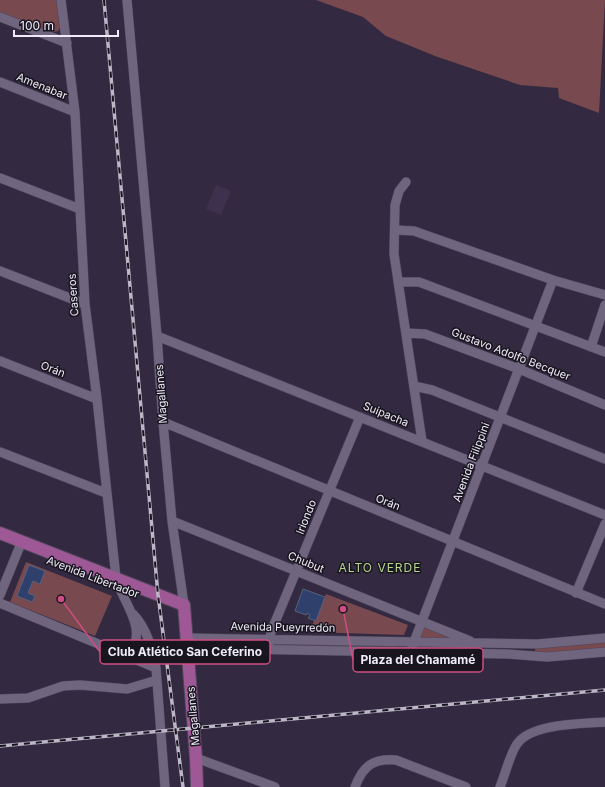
<svg xmlns="http://www.w3.org/2000/svg" width="605" height="787" font-family="Inter,sans-serif">
	<rect width="100%" height="100%" fill="#332a41"/>
	<path fill="#3d314e" d="M216 185 231 191 221 215 206 209Z"/>
	<path fill="#78494e" d="M0 0H58L60 28 58 31 50 33 0 13Z
		M316 0H605L599 113 559 98 558 88 520 85 435 56 386 36 363 17Z
		M26 562 112 596 95 636 10 602Z
		M326 594 408 625 404 635 309 632Z
		M429 626 452 639 420 640 423 627Z
		M605 640V649L585 652 537 653 535 651V648Z
		M285 642 398 644 397 648 284 645Z"/>
	<path fill="#30406d" stroke="#58627c" d="M29 565 45 571 40 584 33 581 28 593 35 596 32 602 17 596Z
		M303 589 325 597 316 621 308 618 310 615 307 613 306 615 295 611Z"/>
	<g fill="none" stroke-linecap="round" stroke-linejoin="round">
		<defs>
			<path id="minor" d="M61 0 75 112 85 304 97 399 116 578C123 604 150 629 128 657
				M127 0 157 336 163 422 172 521 184 605
				M0 17 67 43
				M0 82 75 112
				M0 178 80 209
				M406 182 399 191 395 205 394 254 422 441
				M395 230 414 231 553 280 605 295
				M0 271 85 304
				M398 282H419L605 352
				M406 333 425 334 519 369 605 405
				M157 336 605 515
				M591 347 605 305
				M0 361 97 399
				M414 386 432 390 605 459
				M163 422 605 604
				M0 452 106 493
				M172 521 470 641
				M576 593 605 524
				M0 595 22 541
				M0 603 156 668
				M133 614C147 628 152 649 156 668L165 787
				M187 638 538 644 605 638
				M269 644 271 632 360 417
				M412 647 553 280
				M188 648 507 654 547 657 605 652
				M0 699 28 698 63 686 80 685 127 689 157 680
				M196 758 275 787
				M355 787C363 766 373 758 396 760L466 787
				M500 787C505 775 510 754 517 744 531 723 582 724 605 722"/>
			<path id="major" d="M0 533 184 605 196 758 197 787"/>
		</defs>
		<use href="#minor" stroke="#4e465a" stroke-width="10"/>
		<use href="#major" stroke="#4e465a" stroke-width="14"/>
		<use href="#minor" stroke="#6f657f" stroke-width="9"/>
		<use href="#major" stroke="#9f5896" stroke-width="12"/>
		<defs>
			<path id="rail" d="M104 0 158 595 183 787
				M0 746 605 690"/>
		</defs>
		<use href="#rail" stroke="#bcb6c7" stroke-width="3.5"/>
		<use href="#rail" stroke="#19151f" stroke-width="2" stroke-dasharray="6" stroke-linecap="butt"/>
	</g>
	<g text-anchor="middle" dominant-baseline="central" stroke-width="3" stroke-linejoin="round" paint-order="stroke">
		<g font-size="11" fill="#f0ebfa" stroke="#19151f">
			<text transform="translate(42 86) rotate(22)">Amenabar</text>
			<text transform="translate(73 295) rotate(-94)">Caseros</text>
			<text transform="translate(511 354) rotate(21)">Gustavo Adolfo Becquer</text>
			<text transform="translate(53 369) rotate(21)">Orán</text>
			<text transform="translate(161 394) rotate(-94)">Magallanes</text>
			<text transform="translate(386 414) rotate(22)">Suipacha</text>
			<text transform="translate(471 462) rotate(-69)">Avenida Filippini</text>
			<text transform="translate(388 502) rotate(22)">Orán</text>
			<text transform="translate(306 517) rotate(-68)">Iriondo</text>
			<text transform="translate(306 562) rotate(22)">Chubut</text>
			<text transform="translate(93 577) rotate(21)">Avenida Libertador</text>
			<text transform="translate(283 627) rotate(1)">Avenida Pueyrredón</text>
			<text transform="translate(193 716) rotate(-95)">Magallanes</text>
		</g>
		<g font-size="12" letter-spacing="1" fill="#b5d58e" stroke="#19151f">
			<text x="380" y="567">ALTO VERDE</text>
		</g>
	</g>
	<path fill="none" stroke="#ce4d83" stroke-width="1.5" d="M61 599L100 652M343 609L353 660"/>
	<g fill="#ce4d83" stroke="#19151f" stroke-width="1.5">
		<circle cx="61" cy="599" r="4"/>
		<circle cx="343" cy="609" r="4"/>
	</g>
	<g fill="#19151f" stroke="#ce4d83" stroke-width="1.5">
		<rect x="100" y="640" width="170" height="24" rx="4"/>
		<rect x="353" y="648" width="130" height="24" rx="4"/>
	</g>
	<g font-size="12" text-anchor="middle" font-weight="bold" fill="#f0ebfa">
		<text x="185" y="656">Club Atlético San Ceferino</text>
		<text x="418" y="664">Plaza del Chamamé</text>
	</g>
	<path d="M14 30v6h104v-6" fill="none" stroke="#f0ebfa" stroke-width="2"/>
	<text x="20" y="30" font-size="12" fill="#f0ebfa" stroke="#19151f" stroke-width="3" paint-order="stroke">100 m</text>
</svg>
